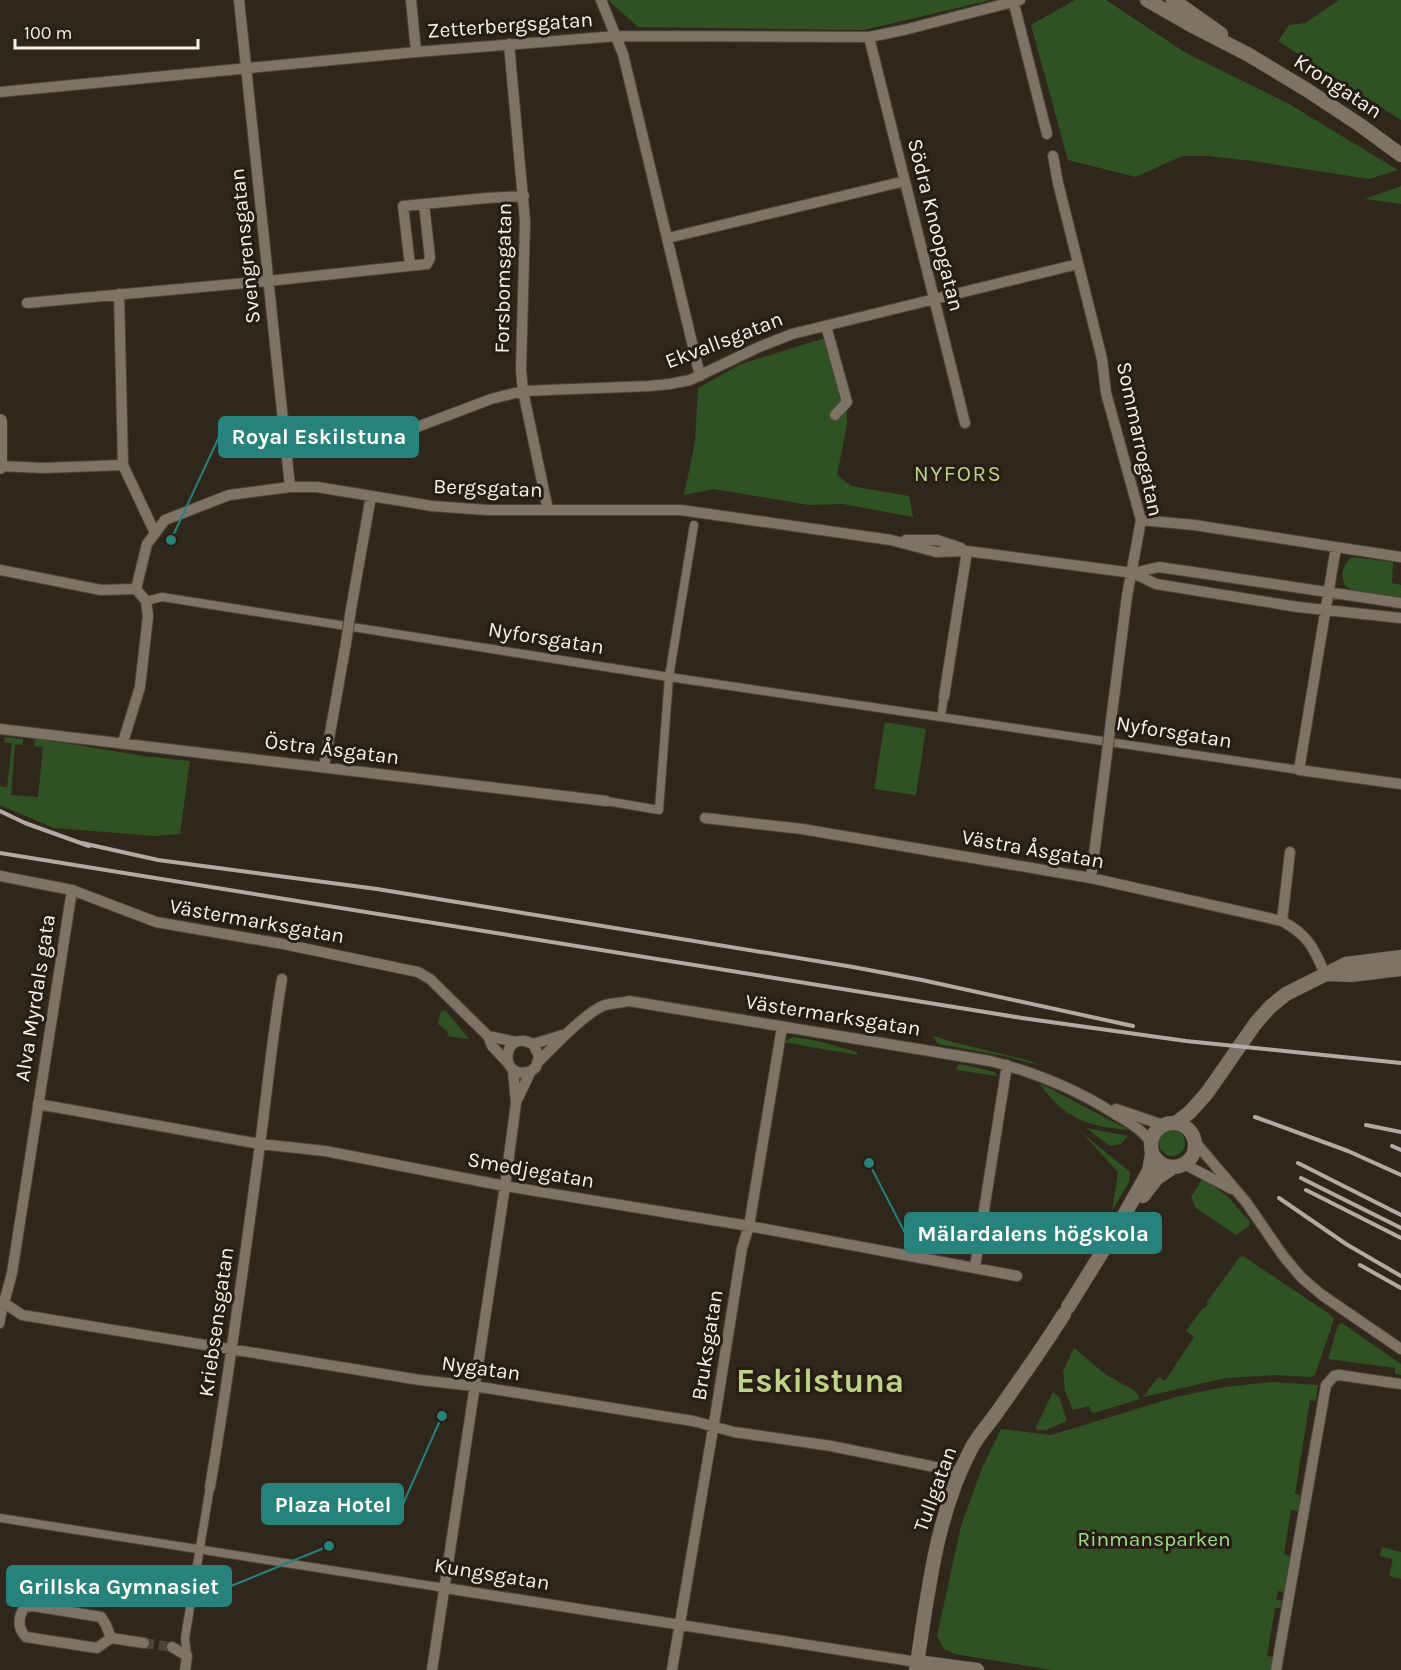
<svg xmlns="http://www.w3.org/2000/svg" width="1401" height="1670" font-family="Karla,sans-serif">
	<rect width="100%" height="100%" fill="#30271c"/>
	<path fill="#2f5124" d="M608 0H991L864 30 638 27Z
		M1075 0H1106L1186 53 1289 104 1398 170 1369 179 1253 161 1207 156H1182L1136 177 1068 160 1031 25Z
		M1339 0H1401V120L1278 41 1289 25 1305 23Z
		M1401 186V204L1365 199Z
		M822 339H829L847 402V425L837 475 851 486 909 496 913 517 843 504 809 505 714 489 684 495 695 442 698 388 741 364Z
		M1352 557 1393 562 1392 583 1401 585V598L1356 592 1345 586C1340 573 1342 567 1352 557Z
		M885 722 926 729 916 795 874 789Z
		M5 737 23 739V745L15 744 11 795 38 797 43 747 34 746 35 738 144 756 190 761 180 834 155 836 54 828 0 805V786L7 787 12 743 4 742Z
		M443 1010 447 1012 469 1039 447 1036 448 1032 438 1024 441 1011Z
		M933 1036 953 1042 1030 1061 1038 1065 1004 1056 938 1044Z
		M793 1037 818 1041 857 1052V1055L783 1042Z
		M960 1064 995 1072 998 1076 956 1070 957 1066Z
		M1040 1084 1045 1086 1129 1130C1089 1127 1063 1118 1040 1084Z
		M1086 1128 1128 1136 1121 1144 1110 1146Z
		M1159 1143a13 13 0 1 1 26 0a13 13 0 1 1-26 0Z
		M1081 1132 1130 1172 1129 1182 1112 1211 1118 1172Z
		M1203 1178 1228 1197 1250 1222 1249 1226 1236 1235 1196 1208 1191 1197Z
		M1243 1256 1331 1315 1334 1319 1315 1375 1310 1377 1274 1375 1226 1378 1143 1397 1158 1377 1165 1381 1194 1337 1186 1331 1202 1309 1207 1306V1302L1239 1258Z
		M1342 1323 1401 1364V1375L1395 1374V1368L1328 1359 1338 1325Z
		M1074 1348 1105 1374 1135 1391 1140 1399 1094 1413 1091 1412 1089 1406 1073 1410 1065 1391 1063 1371Z
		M1272 1382 1318 1385 1316 1401 1310 1400 1295 1494 1300 1495 1298 1511 1291 1510 1284 1554 1290 1556 1284 1592 1278 1591 1276 1600 1283 1601 1281 1608H1275L1267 1656 1273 1657 1271 1670H1052L955 1654 944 1649 937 1636 961 1526 982 1468 1001 1429 1051 1435 1176 1397 1224 1387Z
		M1053 1392 1059 1397 1067 1421 1046 1430H1037L1036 1427Z
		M1382 1547 1401 1552V1579L1389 1576 1393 1559 1380 1556Z"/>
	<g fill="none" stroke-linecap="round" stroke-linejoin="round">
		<path stroke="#4e453b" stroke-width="10" stroke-dasharray="10 5" stroke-linecap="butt" d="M144 1643 172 1647"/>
		<defs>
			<path id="pedestrian" d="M146 601 162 597 669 677 1299 770
				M941 716 944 697
				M606 801 659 810 669 677 694 525
				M0 1324 4 1303
				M0 1518 445 1588
				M187 1656 185 1638 210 1487"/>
			<path id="minor" d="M239 0 290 487
				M411 0 416 52
				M601 0 623 54 700 376
				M1013 0 1047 134
				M869 37 965 423
				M509 44 525 221 521 370 523 391 548 510
				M0 92 416 52 617 36 869 37 904 30 1020 0
				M1053 156 1058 183 1102 359 1106 393 1141 520 1127 596 1111 721
				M668 238 905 181
				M410 265 403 206 487 198 524 196
				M119 294 123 465 155 533
				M27 303 268 281 427 264 430 258 424 204
				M826 326 847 402 835 415
				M351 452 491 399 523 391 649 386 670 384 690 380 759 347 792 334 1078 264
				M0 466 43 468 123 465
				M1141 520 1194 525 1401 557
				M906 540H937L961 548
				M1336 547 1299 770 1401 784
				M0 570 101 590 136 589
				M1133 573 1156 584 1298 607 1401 618
				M136 589 147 544 165 520 229 495 290 487H317L432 506 487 510H681L891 540 936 552 967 551 1133 573 1159 567 1401 603
				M351 609 371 496
				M944 697 967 551
				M0 729 606 801
				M123 742 140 687 148 616 146 601 136 589
				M324 767 346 643
				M705 818 802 829 1091 878 1282 921C1308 935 1314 948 1325 974
				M0 876 72 890 156 922 283 944 418 972 430 979 488 1036 492 1046 509 1064
				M1091 878 1106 761
				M1282 921 1290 852
				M488 1036 516 1042
				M533 1044 563 1035
				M539 1061C553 1047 587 1011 605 1005 612 1003 621 1003 629 1001L990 1061C1034 1072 1076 1089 1115 1114 1128 1122 1142 1129 1151 1143
				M517 1100 531 1071 536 1067 539 1056 533 1044C501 1027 498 1083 531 1071
				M38 1104 260 1144 325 1151 505 1186 749 1226 1017 1276
				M1116 1109 1163 1125
				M1196 1143 1246 1202 1284 1257 1302 1278 1322 1295 1401 1349
				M1184 1164 1232 1189
				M975 1267 1007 1065
				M0 1302 4 1303 22 1315 420 1380 474 1386 693 1421 734 1432 831 1446 960 1472
				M4 1303 12 1273 72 890
				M210 1487C229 1375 244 1264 259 1152 267 1094 272 1037 282 979
				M445 1588 917 1662
				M33 1606 101 1617 106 1625 111 1638 97 1648 26 1637C17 1628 18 1616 25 1607Z
				M111 1638 144 1643
				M172 1647 187 1656 185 1670
				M432 1670 505 1186 516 1103 513 1070
				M672 1670 716 1411 742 1248 749 1226 782 1027
				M1276 1670 1326 1385 1334 1376 1339 1375 1401 1384"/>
			<path id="tertiary" d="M1147 0 1189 24 1249 55 1307 90 1360 125 1401 155
				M1173 0 1221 34
				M0 421V467
				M1327 974 1351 975 1401 969
				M1151 1145a22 22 0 1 1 44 0a22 22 0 1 1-44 0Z
				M1176 1123 1190 1112 1207 1093 1255 1024 1270 1007 1286 994 1346 964 1401 957
				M1143 1196 1157 1178 1172 1168
				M1068 1307 1114 1233 1149 1171 1152 1154
				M917 1662 977 1670
				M916 1670C928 1595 935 1517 971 1449 978 1435 991 1422 1000 1408 1022 1377 1044 1346 1064 1314"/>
		</defs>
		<use href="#pedestrian" stroke="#4e453d" stroke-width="10"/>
		<use href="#minor" stroke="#4e453d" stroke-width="12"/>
		<use href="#tertiary" stroke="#4e453d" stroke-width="15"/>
		<use href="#pedestrian" stroke="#7e7367" stroke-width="8"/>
		<use href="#minor" stroke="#7e7367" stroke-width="10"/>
		<use href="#tertiary" stroke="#7e7367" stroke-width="14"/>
		<path stroke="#b3aba3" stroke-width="4" d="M0 811 25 823 89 846
			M82 843 158 860 377 889 853 967 922 980 1133 1026
			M0 853 1022 1018 1186 1041 1401 1063
			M1255 1117 1348 1151 1401 1175
			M1366 1125 1401 1132
			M1392 1146 1401 1150
			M1298 1163 1401 1215
			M1301 1178 1401 1228
			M1306 1190 1401 1238
			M1279 1198 1346 1244 1401 1276
			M1360 1265 1401 1288"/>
		<defs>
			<path id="minor-bridge" d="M346 643 351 609
				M1106 761 1111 721"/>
		</defs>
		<use href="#minor-bridge" stroke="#4e453d" stroke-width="12" stroke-linecap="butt"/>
		<use href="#minor-bridge" stroke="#7e7367" stroke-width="10"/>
	</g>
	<g text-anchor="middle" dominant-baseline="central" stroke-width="6" stroke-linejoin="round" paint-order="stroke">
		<g font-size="21" fill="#f8f1ea" stroke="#261d13">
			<text transform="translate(510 25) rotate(-4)">Zetterbergsgatan</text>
			<text transform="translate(1338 86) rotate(33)">Krongatan</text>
			<text transform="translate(936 225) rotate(76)">Södra Knoopgatan</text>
			<text transform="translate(245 246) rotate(-96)">Svengrensgatan</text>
			<text transform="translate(503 278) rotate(-89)">Forsbomsgatan</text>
			<text transform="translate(724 340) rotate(-21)">Ekvallsgatan</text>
			<text transform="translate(1140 439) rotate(78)">Sommarrogatan</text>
			<text transform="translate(488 488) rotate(2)">Bergsgatan</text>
			<text transform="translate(546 638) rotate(9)">Nyforsgatan</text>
			<text transform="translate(1174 732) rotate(9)">Nyforsgatan</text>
			<text transform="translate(332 749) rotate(7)">Östra Åsgatan</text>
			<text transform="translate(1033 849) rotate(10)">Västra Åsgatan</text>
			<text transform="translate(257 921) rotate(10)">Västermarksgatan</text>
			<text transform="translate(35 998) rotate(-81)">Alva Myrdals gata</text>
			<text transform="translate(833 1015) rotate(9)">Västermarksgatan</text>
			<text transform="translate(531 1170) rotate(10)">Smedjegatan</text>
			<text transform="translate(216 1322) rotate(-82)">Kriebsensgatan</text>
			<text transform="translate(707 1345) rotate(-81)">Bruksgatan</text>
			<text transform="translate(481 1368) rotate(8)">Nygatan</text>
			<text transform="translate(935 1489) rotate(-70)">Tullgatan</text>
			<text transform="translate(492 1574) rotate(9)">Kungsgatan</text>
		</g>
		<g font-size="21" fill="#9cdc8a" stroke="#261d13">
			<text x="1154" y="1539">Rinmansparken</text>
		</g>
		<g font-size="22" letter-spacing="1.5" fill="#bfd287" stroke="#261d13">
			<text x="958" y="474">NYFORS</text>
		</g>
		<g font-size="33" font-weight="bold" fill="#bfd287" stroke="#261d13">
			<text x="820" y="1381">Eskilstuna</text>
		</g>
	</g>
	<path fill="none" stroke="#26827a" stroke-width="2" d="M171 540L219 437M869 1163L905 1233M442 1416L403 1504M329 1546L231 1586"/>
	<g fill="#26827a" stroke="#261d13" stroke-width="2">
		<circle cx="171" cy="540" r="6"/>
		<circle cx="869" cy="1163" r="6"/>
		<circle cx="442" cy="1416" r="6"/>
		<circle cx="329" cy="1546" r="6"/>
	</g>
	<g fill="#26827a" stroke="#26827a" stroke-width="2">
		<rect x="219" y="417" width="199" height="40" rx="6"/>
		<rect x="905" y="1213" width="256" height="40" rx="6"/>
		<rect x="262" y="1484" width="141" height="40" rx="6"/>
		<rect x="7" y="1566" width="224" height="40" rx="6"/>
	</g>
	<g font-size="22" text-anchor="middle" font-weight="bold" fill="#fff">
		<text x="319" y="444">Royal Eskilstuna</text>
		<text x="1033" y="1241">Mälardalens högskola</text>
		<text x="333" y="1512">Plaza Hotel</text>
		<text x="119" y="1594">Grillska Gymnasiet</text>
	</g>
	<path d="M15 39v9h183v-9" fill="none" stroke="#f8f1ea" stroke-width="3"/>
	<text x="24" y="39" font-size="18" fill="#f8f1ea" stroke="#261d13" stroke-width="4.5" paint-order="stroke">100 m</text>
</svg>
